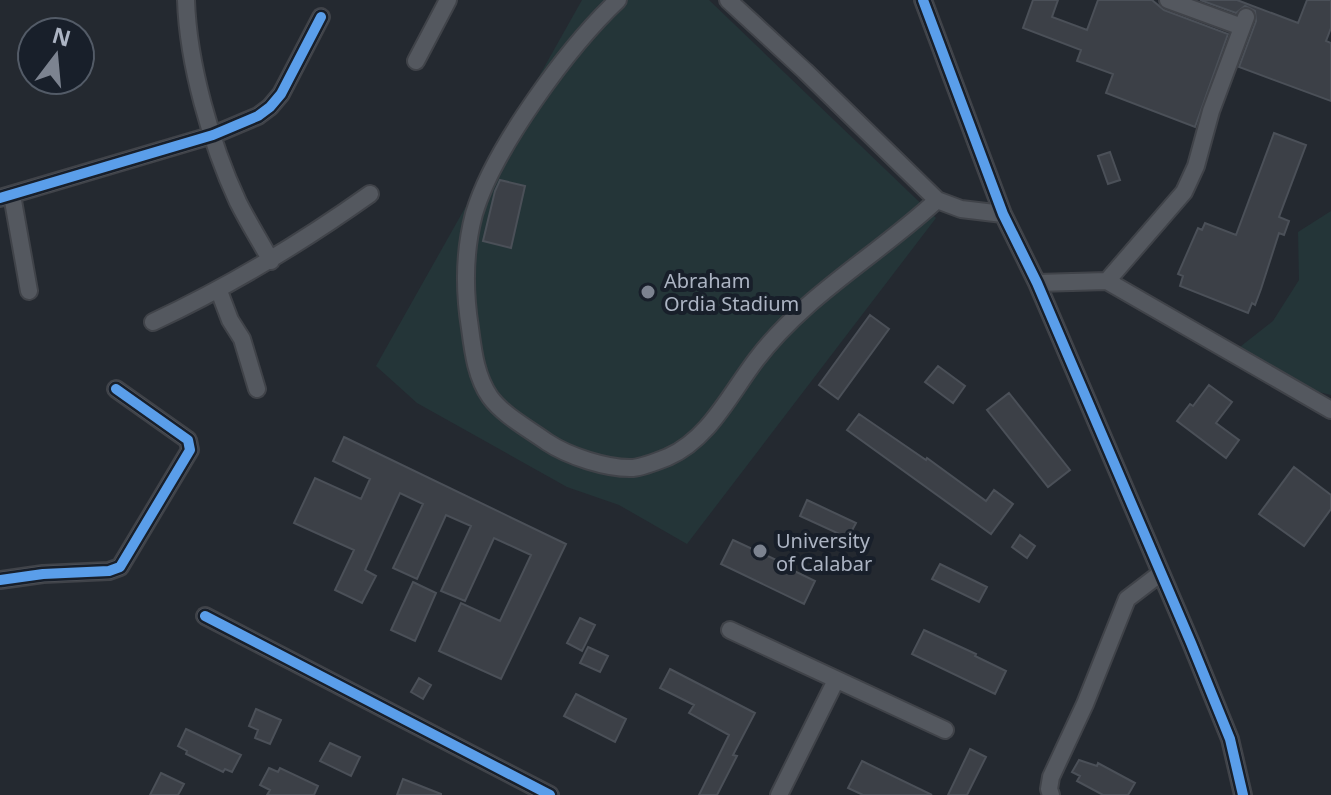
<svg xmlns="http://www.w3.org/2000/svg" width="1331" height="795" font-family="'Noto Sans',sans-serif">
	<rect width="100%" height="100%" fill="#242930"/>
	<path fill="#243538" d="M582 0H709L936 218 687 544 619 505 567 487 417 403 376 366Z
		M1331 211V395L1315 391 1236 350 1273 321 1299 280 1298 232Z"/>
	<path fill="#3c4047" stroke="#4b5058" stroke-width="2" d="M1033 0H1058L1052 17 1087 30 1098 0H1152L1164 10 1228 34 1195 127 1106 93 1113 74 1077 61 1081 50 1023 28Z
		M1200 0H1237L1298 23 1307 0H1331V28L1326 41 1331 43V101L1239 67 1256 21 1255 11 1245 6 1236 13Z
		M1274 133 1306 145 1279 217 1289 221 1284 235 1279 233 1261 289 1255 305 1252 303 1248 313 1180 286 1183 276 1178 274 1198 228 1202 230 1205 223 1236 235Z
		M1110 152 1120 180 1108 184 1098 156Z
		M500 180 525 186 511 248 483 241 495 191Z
		M870 315 889 329 838 399 819 385Z
		M938 366 965 386 953 403 925 382Z
		M1209 385 1232 402 1216 423 1239 440 1226 458 1177 421 1190 404 1193 406Z
		M1009 393 1070 470 1048 487 987 410Z
		M859 414 926 460 927 458 986 501 994 490 1013 504 991 534 847 430Z
		M344 437 566 544 501 679 439 651 461 603 500 621 531 555 494 538 465 601 441 591 471 526 446 515 417 579 393 568 423 504 400 493 365 570 376 576 362 603 335 590 354 550 294 523 315 478 361 499 370 479 333 461Z
		M1294 467 1331 495V509L1304 546 1259 514Z
		M807 500 856 523 848 538 800 516Z
		M1020 535 1035 546 1027 558 1012 547Z
		M733 540 785 564 784 566 815 581 804 604 721 564Z
		M940 564 987 587 979 602 932 579Z
		M413 582 436 593 415 641 391 630Z
		M580 618 595 625 582 651 567 643Z
		M924 630 976 654 975 656 1006 671 995 694 912 654Z
		M588 647 608 656 600 672 580 663Z
		M670 669 755 713 733 755 737 756 717 795H699L729 735 689 713 694 705 660 688Z
		M419 678 431 685 423 699 411 692Z
		M576 694 626 719 615 742 564 716Z
		M256 709 281 720 270 744 255 738 258 730 249 726Z
		M186 729 241 755 232 772 225 769 223 772 186 754 187 751 178 746Z
		M330 743 360 757 351 776 320 761Z
		M970 749 986 757 967 795H948Z
		M1079 760 1097 766 1098 763 1135 783 1128 795H1103L1077 781 1080 776 1072 772Z
		M862 761 932 795H863L848 788Z
		M269 768 278 772 280 768 318 786 314 795H267L270 790 260 785Z
		M161 773 184 784 178 795H150Z
		M403 779 441 794V795H397Z"/>
	<g fill="none" stroke-linecap="round" stroke-linejoin="round">
		<defs>
			<path id="minor" d="M186 0C188 64 211 144 238 202 248 222 260 241 271 261
				M618 0C569 46 493 149 474 214 464 252 464 290 470 328 473 351 476 377 490 397 503 415 529 429 547 442 568 456 607 469 633 468 643 467 658 461 668 457 709 439 730 394 756 360 805 295 878 255 937 200
				M728 0 805 71 937 200 961 209 1003 214
				M923 0 1003 214 1037 283 1191 643 1230 739 1243 795
				M1168 0 1242 27
				M416 61 448 0
				M12 195 29 291
				M0 198 213 135 258 116 270 107 281 94 321 17
				M1107 281 1184 192 1196 166 1211 111 1246 17
				M1037 283 1107 281 1331 410
				M219 291 230 320 242 339 257 389
				M153 322C230 286 301 243 370 194
				M0 580 43 574 109 571 120 567 190 450 188 440 116 389
				M205 616 550 795
				M730 630 945 730
				M779 795 836 680
				M1051 795 1049 789 1051 777 1085 704 1127 599 1161 573"/>
		</defs>
		<use href="#minor" stroke="#404349" stroke-width="20"/>
		<use href="#minor" stroke="#54585f" stroke-width="16"/>
		<defs>
			<path id="cycleway" d="M923 0 1003 214 1037 283 1191 643 1230 739 1243 795
				M0 198 213 135 258 116 270 107 281 94 321 17
				M0 580 43 574 109 571 120 567 190 450 188 440 116 389
				M205 616 550 795"/>
		</defs>
		<use href="#cycleway" stroke="#181f2a" stroke-width="15"/>
		<use href="#cycleway" stroke="#5a9eea" stroke-width="10"/>
	</g>
	<g fill="#7c8390" stroke="#181f2a" stroke-width="3">
		<circle cx="648" cy="292" r="8"/>
		<circle cx="760" cy="551" r="8"/>
	</g>
	<g text-anchor="middle" dominant-baseline="central" stroke-width="8" stroke-linejoin="round" paint-order="stroke">
		<g font-size="20" fill="#acb4c3" stroke="#181f2a" text-anchor="start">
			<text x="664" y="280">Abraham<tspan x="664" dy="23">Ordia Stadium</tspan></text>
			<text x="776" y="540">University<tspan x="776" dy="23">of Calabar</tspan></text>
		</g>
	</g>
	<g transform="translate(56 56) rotate(16)"><circle r="38" fill="#181f2a" stroke="#535b67" stroke-width="2"/>
	<path d="M0-6L14 30L0 20L-14 30Z" fill="#7c8390"/>
	<text y="-12" font-size="22" font-weight="bold" text-anchor="middle" fill="#acb4c3">N</text>
	</g>
</svg>
